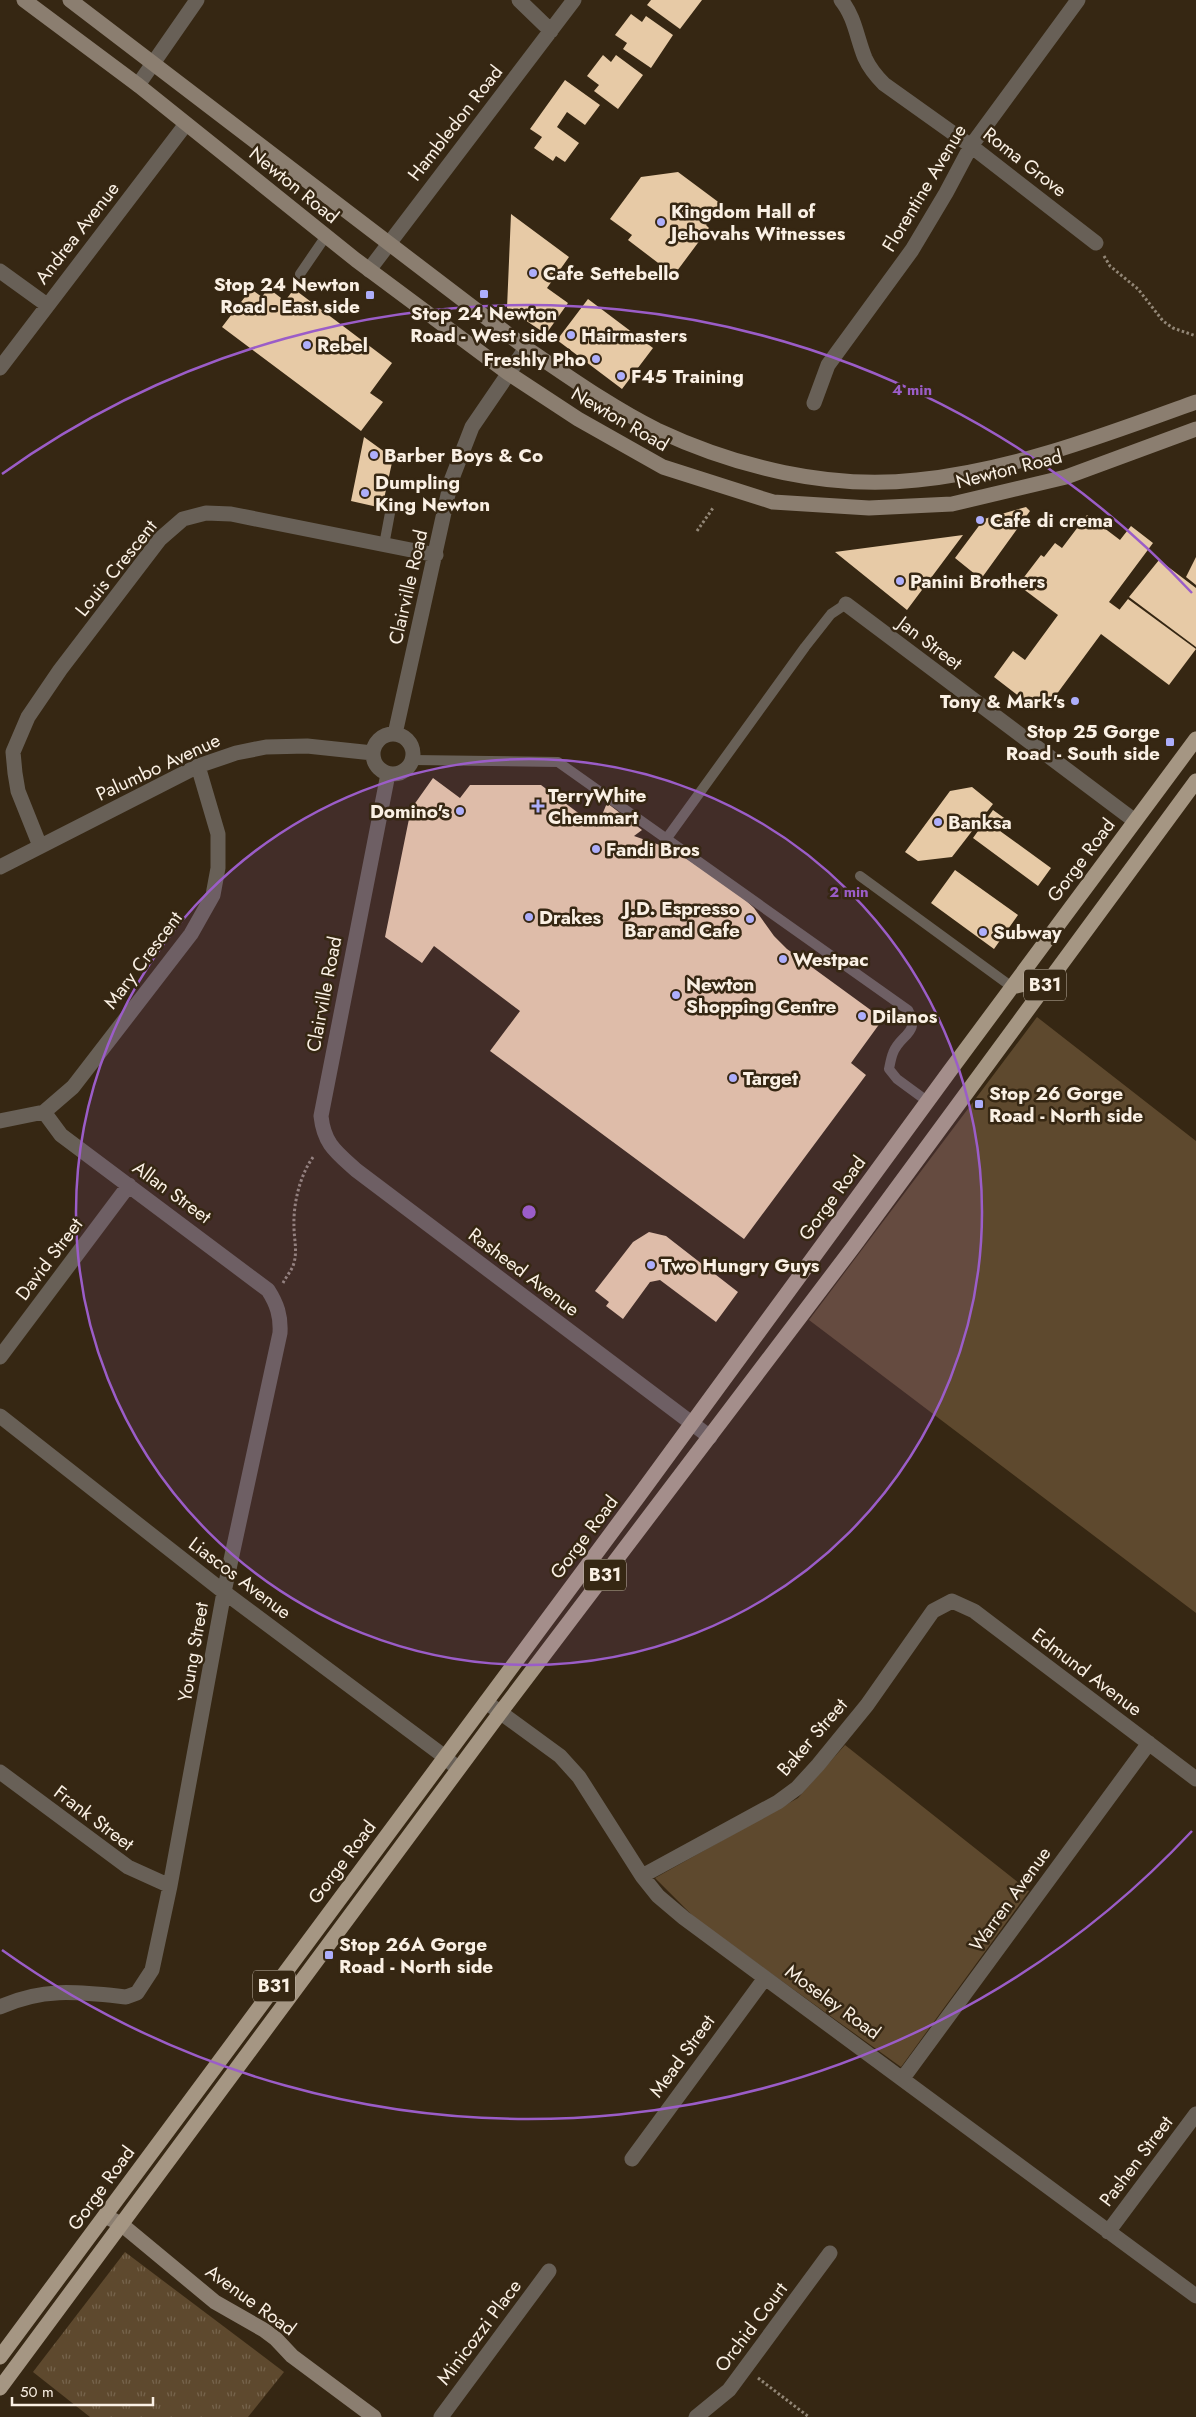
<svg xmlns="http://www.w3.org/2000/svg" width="1196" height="2417" font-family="Jost,sans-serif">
	<defs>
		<pattern id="grass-tufts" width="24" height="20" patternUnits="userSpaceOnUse" patternTransform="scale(1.25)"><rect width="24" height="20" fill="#5e492e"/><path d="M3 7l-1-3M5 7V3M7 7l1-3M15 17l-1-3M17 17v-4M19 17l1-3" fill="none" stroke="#76644c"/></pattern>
	</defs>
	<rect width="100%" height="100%" fill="#362713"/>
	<path fill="url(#grass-tufts)" d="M125 2252 284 2372 248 2417H90L33 2372Z"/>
	<path fill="#5e492e" d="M1037 1017 1196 1141V1613L809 1320Z
		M845 1745 1029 1891 901 2067 696 1919 655 1878 798 1798Z"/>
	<path fill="#e7caa6" d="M651 0H702L680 29 647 5Z
		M631 14 642 22 646 16 673 35 651 68 623 49 627 43 615 35Z
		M603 55 611 62 616 55 643 75 618 109 594 91 599 85 587 76Z
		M565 80 600 105 585 125 567 112 557 127 579 143 565 162 556 156 553 161 534 148 542 137 530 129Z
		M678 172 721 204 706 225 709 228 674 275 628 240 632 235 610 219 641 177Z
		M511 214 569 257 547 288 568 303 546 334 507 308Z
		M268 288 285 301 294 289 392 363 370 393 383 402 361 431 222 327 251 289 262 297Z
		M588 299 653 348 622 389 557 340Z
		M364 437 393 458 382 508 351 501Z
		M1026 507 1030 511 981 579 955 558 984 519Z
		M1087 515 1120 540 1131 526 1153 543 1109 602 1120 610 1113 618 1128 599 1196 649 1169 685 1101 634 1045 710 1032 700 1029 704 994 677 1013 651 1025 660 1058 615 1018 585 1041 555 1044 557 1055 543 1062 548Z
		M963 535 907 610 835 552Z
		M1196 557V585L1186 577Z
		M1159 560 1196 588V647L1129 597Z
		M433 778 460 798 470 785H541L597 827 607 803 642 830 634 836 674 850 740 895 754 908 774 936 787 949 883 1019 851 1063 866 1075 744 1239 490 1051 520 1011 434 946 422 963 385 937 411 809Z
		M972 787 993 804 952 857 918 861 905 852 950 791Z
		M993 810 1007 820 1000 831 1051 868 1038 886 973 838Z
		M955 870 1018 915 994 949 931 903Z
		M649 1232 666 1236 738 1292 716 1322 660 1280 650 1282 623 1319 606 1306 609 1302 595 1291 633 1242Z"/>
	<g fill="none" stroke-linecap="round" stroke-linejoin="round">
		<path stroke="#938777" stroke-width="3" stroke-dasharray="2.5 2.5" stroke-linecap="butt" d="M1104 256 1110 266 1138 289 1163 321 1173 328 1196 336
			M697 531 713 508
			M283 1283C286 1277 291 1271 293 1266 298 1252 294 1240 294 1227 293 1204 300 1174 314 1156
			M758 2378 809 2417"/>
		<path stroke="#686057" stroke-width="10" d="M300 274 326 236
			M384 545 390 513
			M413 760 558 762 908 1010C921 1034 900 1034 893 1053 891 1058 890 1064 889 1069L897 1079 927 1101
			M667 838 805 647 831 614 846 604
			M860 876 1012 987"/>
		<path stroke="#686057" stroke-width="15" d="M519 0 551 31
			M841 0C855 17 857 39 865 58 870 69 876 76 884 84L971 146 1096 243
			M138 85 197 0
			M369 270 574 0
			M0 271 47 305
			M0 368 186 124
			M814 403 828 365 912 250 946 193 971 146 1078 0
			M846 604 1135 821
			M373 754a20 20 0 1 1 40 0a20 20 0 1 1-40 0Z
			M395 734 451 481 472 427 526 348
			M388 774 321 1116C324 1144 336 1152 356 1170L710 1437
			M40 846 18 791 15 773 13 752 28 717 60 670 160 539 183 519 206 513 231 514 436 555
			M0 867 198 766 236 753 266 747 307 746 373 753
			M0 1121 44 1112 73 1087 191 934 213 895 218 868V834L198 766
			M0 1357 129 1185
			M0 1416 224 1592 445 1757 458 1769
			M486 1702 560 1756 579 1777 642 1876 658 1896 684 1918 1196 2296
			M0 1772 128 1867 170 1886
			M642 1876 778 1802 797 1788 818 1765 867 1705 933 1611 952 1601 974 1611 1196 1779
			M0 2007C44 1987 79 1992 126 1997L137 1993 152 1970 170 1886 224 1592 280 1333C281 1316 277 1304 268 1290L61 1135 44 1112
			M903 2078 1149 1743
			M632 2159 765 1978
			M1108 2232 1196 2114
			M441 2417 549 2271
			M696 2417 729 2390 830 2253"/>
		<path stroke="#8b7e70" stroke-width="15" d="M24 0 138 85 356 260 508 373 578 419 663 467 773 502 869 508 952 504 1066 477 1196 429
			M70 0 526 348C569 377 611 407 657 430 736 467 830 490 917 480 1014 470 1105 435 1196 402
			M105 2216 121 2224 215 2302 264 2330 276 2339 292 2356 374 2417"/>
		<path stroke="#a59683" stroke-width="15" d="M1012 987 1050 978
			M0 2357 638 1497 949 1072 1196 739
			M0 2388 500 1713 854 1246 1196 781"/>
	</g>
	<circle cx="529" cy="1212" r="453" fill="#9b5dc8" fill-opacity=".12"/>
	<g fill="none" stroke="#9b5dc8" stroke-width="2.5">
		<circle cx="529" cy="1212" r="453"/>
		<path d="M1192 1831A907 907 0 0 1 2 1950M2 474A907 907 0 0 1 1192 593"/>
	</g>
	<g fill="#adaefb" stroke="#362713" stroke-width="2">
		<circle cx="661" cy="222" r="5"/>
		<circle cx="533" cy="273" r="5"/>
		<rect x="479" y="289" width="10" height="10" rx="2.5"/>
		<rect x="365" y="290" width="10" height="10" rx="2.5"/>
		<circle cx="571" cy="335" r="5"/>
		<circle cx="307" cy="345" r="5"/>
		<circle cx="596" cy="359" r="5"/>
		<circle cx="621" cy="376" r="5"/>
		<circle cx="374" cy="455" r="5"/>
		<circle cx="365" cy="493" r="5"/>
		<circle cx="980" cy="520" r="5"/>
		<circle cx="900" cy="581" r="5"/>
		<circle cx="1075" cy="701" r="5"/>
		<rect x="1165" y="737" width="10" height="10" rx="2.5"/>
		<path d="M535.5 798.5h5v5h5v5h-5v5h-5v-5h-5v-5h5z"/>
		<circle cx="460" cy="811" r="5"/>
		<circle cx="938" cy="822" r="5"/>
		<circle cx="596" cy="849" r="5"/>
		<circle cx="529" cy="917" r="5"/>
		<circle cx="750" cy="919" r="5"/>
		<circle cx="983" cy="932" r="5"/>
		<circle cx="783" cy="959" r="5"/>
		<circle cx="676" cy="995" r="5"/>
		<circle cx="862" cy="1016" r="5"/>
		<circle cx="733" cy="1078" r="5"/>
		<rect x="974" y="1099" width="10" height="10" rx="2.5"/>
		<circle cx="651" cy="1265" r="5"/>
		<rect x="324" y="1950" width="10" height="10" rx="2.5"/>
	</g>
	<g text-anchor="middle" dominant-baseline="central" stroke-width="5" stroke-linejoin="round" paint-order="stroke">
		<g fill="#362713" stroke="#bfb4a5" stroke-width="1">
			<rect x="1024" y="969.5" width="42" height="31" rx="4"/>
			<rect x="584" y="1559.5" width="42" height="31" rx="4"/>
			<rect x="253" y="1970.5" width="42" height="31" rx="4"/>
		</g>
		<g font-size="18" font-weight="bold" fill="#faf0e4">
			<text x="1045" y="985">B31</text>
			<text x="605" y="1575">B31</text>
			<text x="274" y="1986">B31</text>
		</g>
		<g font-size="19" fill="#faf0e4" stroke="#362713">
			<text transform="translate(455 123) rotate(-52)">Hambledon Road</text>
			<text transform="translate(1025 162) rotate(38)">Roma Grove</text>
			<text transform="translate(294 185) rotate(39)">Newton Road</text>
			<text transform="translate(924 188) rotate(-59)">Florentine Avenue</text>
			<text transform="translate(77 233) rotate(-52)">Andrea Avenue</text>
			<text transform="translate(620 419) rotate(30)">Newton Road</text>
			<text transform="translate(1009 469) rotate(-14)">Newton Road</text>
			<text transform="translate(116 568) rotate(-51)">Louis Crescent</text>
			<text transform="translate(408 587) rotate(-77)">Clairville Road</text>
			<text transform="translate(930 643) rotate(37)">Jan Street</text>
			<text transform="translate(158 767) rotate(-25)">Palumbo Avenue</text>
			<text transform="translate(1081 860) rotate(-53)">Gorge Road</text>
			<text transform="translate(143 960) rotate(-53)">Mary Crescent</text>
			<text transform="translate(324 994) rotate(-79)">Clairville Road</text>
			<text transform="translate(172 1192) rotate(36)">Allan Street</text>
			<text transform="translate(832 1198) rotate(-54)">Gorge Road</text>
			<text transform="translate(49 1259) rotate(-53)">David Street</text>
			<text transform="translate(524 1272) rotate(37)">Rasheed Avenue</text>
			<text transform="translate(584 1537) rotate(-53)">Gorge Road</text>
			<text transform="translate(240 1578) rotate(37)">Liascos Avenue</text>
			<text transform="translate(193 1652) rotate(-80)">Young Street</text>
			<text transform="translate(1087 1672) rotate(37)">Edmund Avenue</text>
			<text transform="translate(812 1737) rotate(-49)">Baker Street</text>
			<text transform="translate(94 1818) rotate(37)">Frank Street</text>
			<text transform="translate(342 1862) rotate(-53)">Gorge Road</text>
			<text transform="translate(1010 1899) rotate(-54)">Warren Avenue</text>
			<text transform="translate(833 2002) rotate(36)">Moseley Road</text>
			<text transform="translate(682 2056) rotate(-54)">Mead Street</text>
			<text transform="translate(1136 2161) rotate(-53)">Pashen Street</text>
			<text transform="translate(101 2188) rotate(-54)">Gorge Road</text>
			<text transform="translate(251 2300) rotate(36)">Avenue Road</text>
			<text transform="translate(751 2327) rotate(-53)">Orchid Court</text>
			<text transform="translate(479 2332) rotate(-53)">Minicozzi Place</text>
		</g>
		<g font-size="19" font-weight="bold" fill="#faf0e4" stroke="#362713" text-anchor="start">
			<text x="671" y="211">Kingdom Hall of<tspan x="671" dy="22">Jehovahs Witnesses</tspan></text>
			<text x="543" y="273">Cafe Settebello</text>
			<text x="360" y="284" text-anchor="end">Stop 24 Newton<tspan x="360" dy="22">Road - East side</tspan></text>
			<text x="484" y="313" text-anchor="middle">Stop 24 Newton<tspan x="484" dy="22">Road - West side</tspan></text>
			<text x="581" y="335">Hairmasters</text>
			<text x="317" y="345">Rebel</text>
			<text x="586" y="359" text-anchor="end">Freshly Pho</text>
			<text x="631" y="376">F45 Training</text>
			<text x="384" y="455">Barber Boys &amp; Co</text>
			<text x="375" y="482">Dumpling<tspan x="375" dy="22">King Newton</tspan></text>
			<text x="990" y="520">Cafe di crema</text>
			<text x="910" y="581">Panini Brothers</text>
			<text x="1065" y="701" text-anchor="end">Tony &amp; Mark's</text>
			<text x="1160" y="731" text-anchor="end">Stop 25 Gorge<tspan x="1160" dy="22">Road - South side</tspan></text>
			<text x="548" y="795">TerryWhite<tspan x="548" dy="22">Chemmart</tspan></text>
			<text x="450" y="811" text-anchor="end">Domino's</text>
			<text x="948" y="822">Banksa</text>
			<text x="606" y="849">Fandi Bros</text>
			<text x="740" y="908" text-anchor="end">J.D. Espresso<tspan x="740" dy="22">Bar and Cafe</tspan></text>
			<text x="539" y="917">Drakes</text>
			<text x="993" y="932">Subway</text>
			<text x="793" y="959">Westpac</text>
			<text x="686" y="984">Newton<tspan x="686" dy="22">Shopping Centre</tspan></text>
			<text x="872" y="1016">Dilanos</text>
			<text x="743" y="1078">Target</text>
			<text x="989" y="1093">Stop 26 Gorge<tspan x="989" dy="22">Road - North side</tspan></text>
			<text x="661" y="1265">Two Hungry Guys</text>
			<text x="339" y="1944">Stop 26A Gorge<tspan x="339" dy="22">Road - North side</tspan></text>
		</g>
	</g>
	<circle cx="529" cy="1212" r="8" fill="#9b5dc8" stroke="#362713" stroke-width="2.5"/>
	<g font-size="15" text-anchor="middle" font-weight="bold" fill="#9b5dc8" stroke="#362713" stroke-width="5" stroke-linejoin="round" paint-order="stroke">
		<text x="912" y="395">4 min</text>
		<text x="849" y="897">2 min</text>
	</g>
	<path d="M12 2397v8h141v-8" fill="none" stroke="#faf0e4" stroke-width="2.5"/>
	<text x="20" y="2397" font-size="15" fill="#faf0e4" stroke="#362713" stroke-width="4" paint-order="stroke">50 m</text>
</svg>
